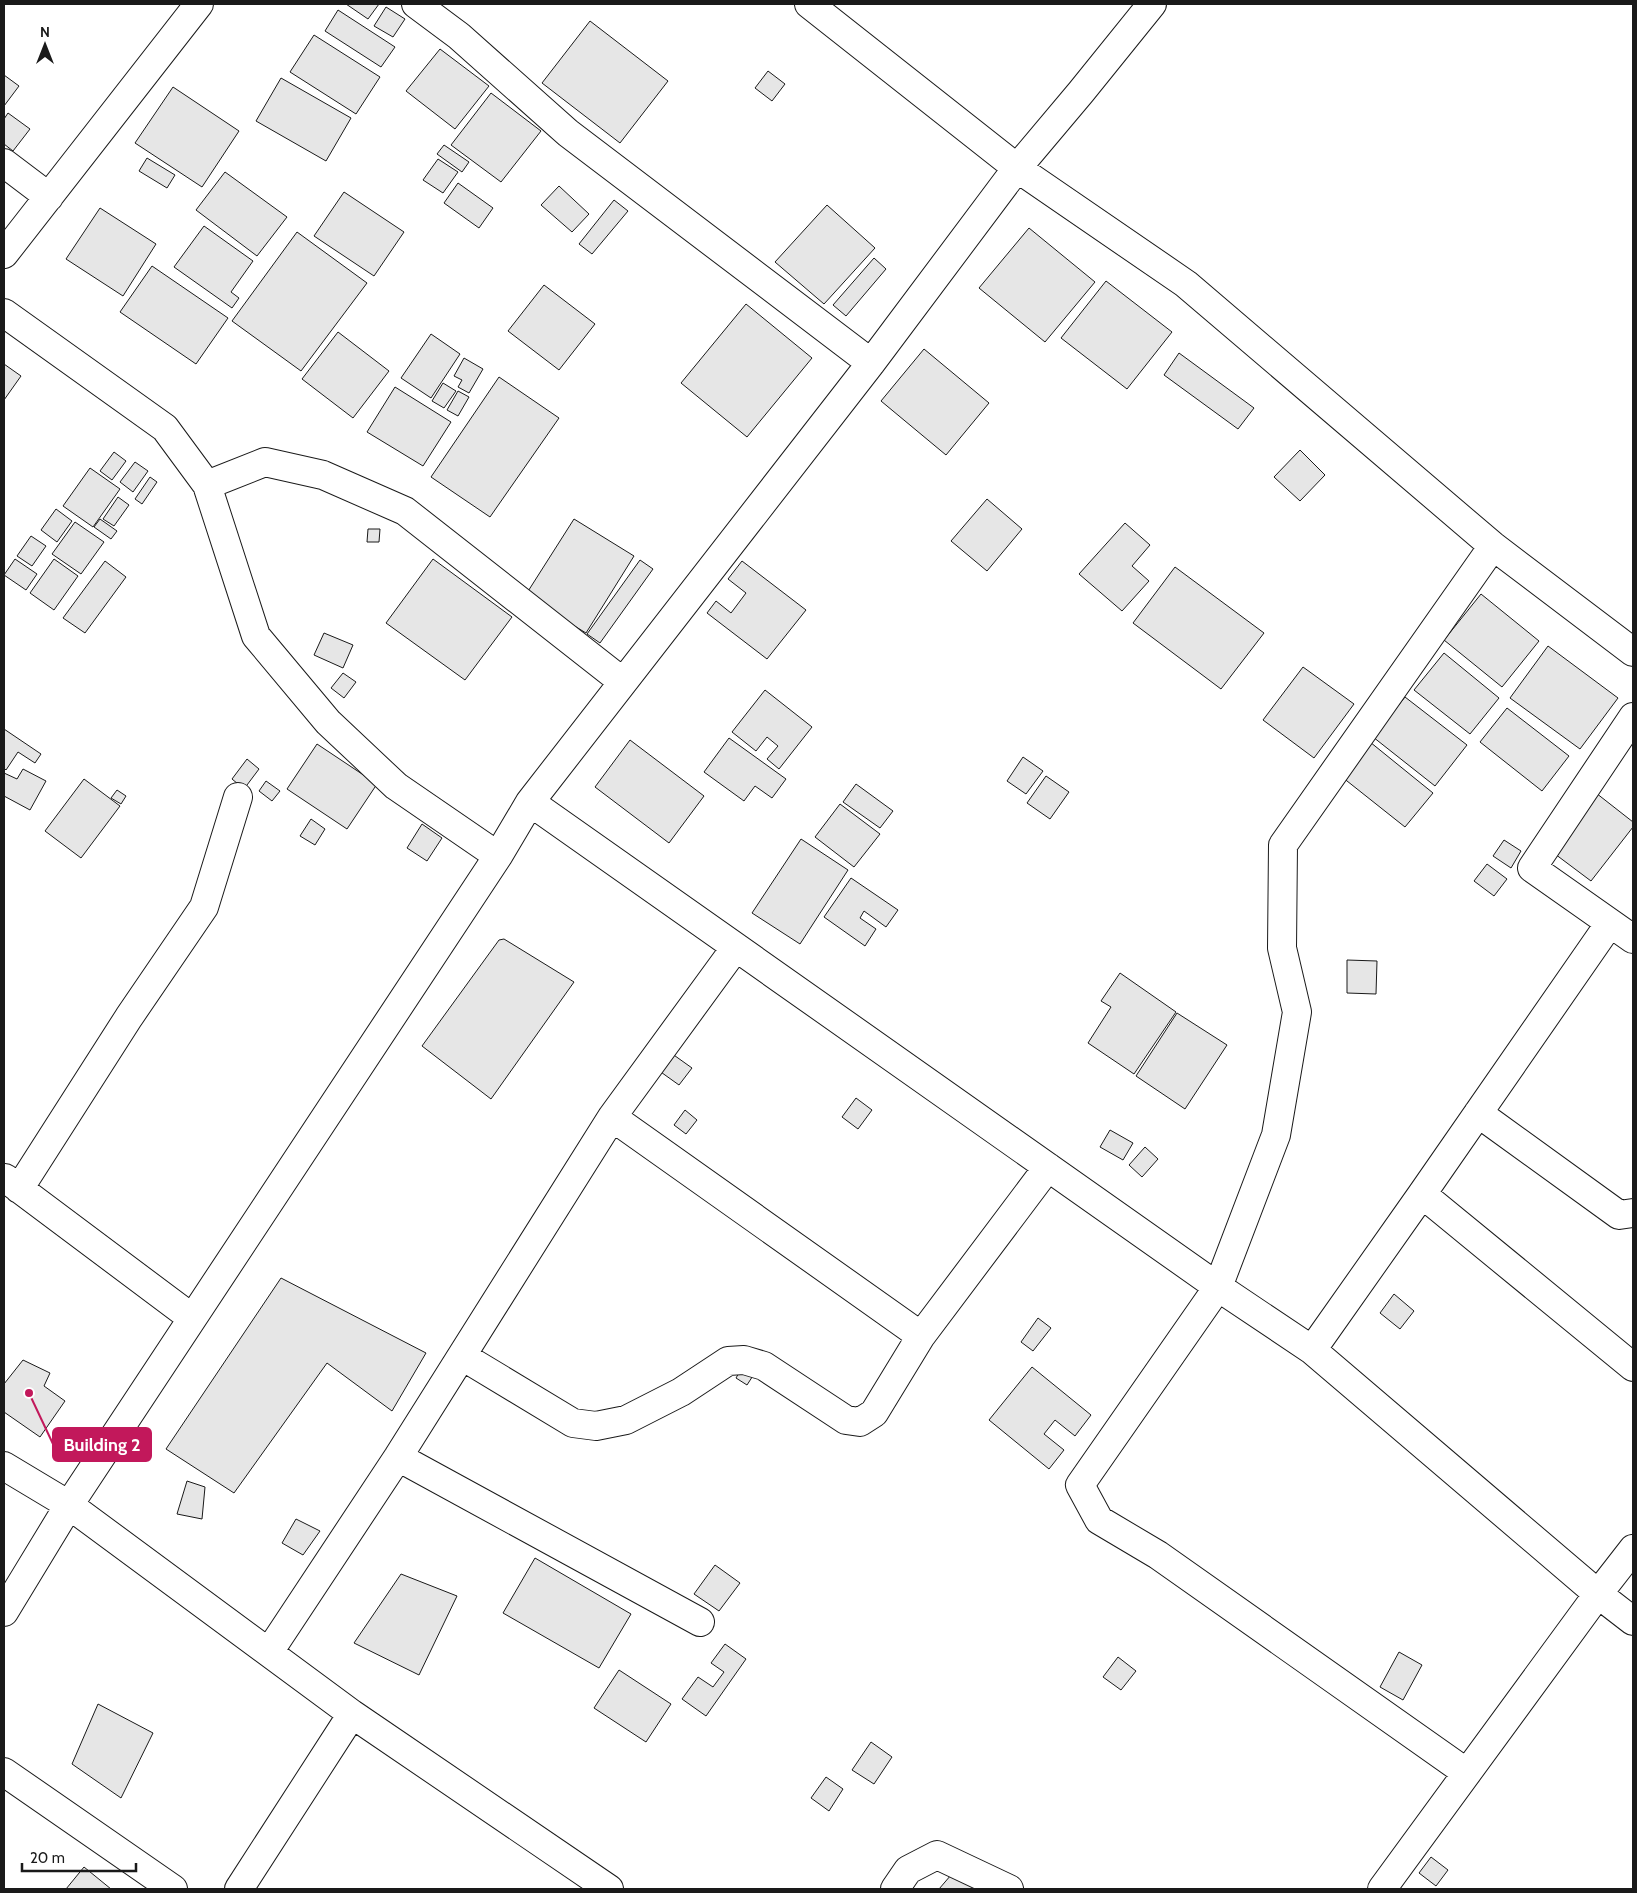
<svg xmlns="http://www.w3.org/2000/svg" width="1637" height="1893" font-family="Cabin,sans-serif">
	<rect width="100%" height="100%" fill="#fff"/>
	<path fill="#e6e6e6" stroke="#1a1a1a" d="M346 4H379L368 19Z
		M386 7 405 19 393 37 374 26Z
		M338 10 395 47 381 67 325 31Z
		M590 21 668 81 620 143 542 83Z
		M314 35 380 77 356 114 290 72Z
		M440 49 489 86 455 129 406 91Z
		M768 71 785 84 772 101 755 88Z
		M4 75 19 86 4 106Z
		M281 78 351 118 326 161 256 121Z
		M173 87 239 131 202 187 135 143Z
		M491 93 541 131 501 182 451 145Z
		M8 113 30 129 13 151 4 144V119Z
		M444 145 469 162 462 172 437 154Z
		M147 158 175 175 167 188 139 171Z
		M438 159 458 172 443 193 423 180Z
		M225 172 287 217 257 256 196 210Z
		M458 183 493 208 479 228 444 203Z
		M559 186 589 214 572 232 541 205Z
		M344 192 404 232 374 276 314 236Z
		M614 200 628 211 592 254 579 244Z
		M827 205 875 248 824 304 775 262Z
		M100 208 156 244 123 296 66 259Z
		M204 226 253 261 231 292 239 298 232 308 174 267Z
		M1029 228 1095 282 1045 342 979 288Z
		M297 232 367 283 301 371 232 321Z
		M874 258 886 269 846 316 833 305Z
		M152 266 228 318 196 364 120 312Z
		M1106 281 1172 332 1127 389 1061 338Z
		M544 285 595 324 559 370 508 331Z
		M746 304 812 358 747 437 681 383Z
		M338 332 389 371 353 418 302 379Z
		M431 334 460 354 431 398 401 378Z
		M924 349 989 403 946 455 881 401Z
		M1179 353 1254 408 1238 429 1164 375Z
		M464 358 483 369 469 393 458 387 462 380 454 376Z
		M4 364 21 376 4 400Z
		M499 377 559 418 490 517 431 477Z
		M443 383 456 391 444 408 432 401Z
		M395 387 451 422 423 466 367 432Z
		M458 391 469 397 458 416 447 410Z
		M1300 450 1325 475 1300 501 1274 477Z
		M114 452 126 461 112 480 100 471Z
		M135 462 148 471 133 492 120 482Z
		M90 468 120 489 93 527 63 506Z
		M150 477 157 482 142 504 135 499Z
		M118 497 129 505 114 526 103 519Z
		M987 499 1022 529 987 571 951 541Z
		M56 509 72 521 57 542 41 530Z
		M100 519 117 531 111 539 94 527Z
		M574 519 634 556 586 633 525 596Z
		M75 522 104 542 81 574 52 554Z
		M1125 523 1150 545 1132 566 1149 581 1122 611 1079 574Z
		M368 529H380L379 542H367Z
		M31 536 46 546 32 566 17 556Z
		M15 559 37 574 26 590 4 575Z
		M54 559 78 576 54 610 30 593Z
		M433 559 512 617 465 680 386 623Z
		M640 560 653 569 600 643 587 634Z
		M105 561 126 577 85 633 63 618Z
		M742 561 806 610 767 659 707 613 716 601 731 613 746 593 728 579Z
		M1175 567 1264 633 1221 689 1133 623Z
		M1481 594 1539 641 1502 687 1444 640Z
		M324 633 353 645 343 668 314 655Z
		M1548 646 1618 698 1580 749 1510 698Z
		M1444 653 1499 698 1470 734 1414 690Z
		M1303 667 1354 704 1314 758 1263 720Z
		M343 673 356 682 344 698 331 688Z
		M765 690 812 727 779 769 767 759 778 746 767 737 756 751 732 732Z
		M1405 697 1467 745 1435 786 1373 737Z
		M1507 708 1569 756 1542 791 1480 742Z
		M4 729 41 754 35 763 18 752 6 770 4 768Z
		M729 738 786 779 772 798 755 786 744 801 704 772Z
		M630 740 704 796 669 843 595 787Z
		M1370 742 1433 793 1405 827 1342 777Z
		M317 744 377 784 347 829 287 789Z
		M1023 757 1043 771 1026 794 1007 781Z
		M247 759 259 769 244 789 232 779Z
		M23 769 46 781 30 810 4 796V773L17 779Z
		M1046 776 1069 792 1050 819 1027 803Z
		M84 779 120 806 81 858 45 831Z
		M266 781 280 791 272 801 259 791Z
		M856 784 893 811 880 828 843 802Z
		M117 790 126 796 121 804 111 798Z
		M1596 793 1633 822V827L1591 881 1551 851Z
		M840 804 880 834 854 867 815 837Z
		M311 819 325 829 315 845 300 836Z
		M422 824 442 838 427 861 407 848Z
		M801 839 848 870 800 944 752 913Z
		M1504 840 1521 851 1511 868 1493 856Z
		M1487 864 1507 879 1494 896 1474 881Z
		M851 878 898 910 886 927 864 911 860 918 876 929 865 946 824 917Z
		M504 939 574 982 491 1099 422 1046 499 940Z
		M1347 960 1377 961 1376 994 1347 993Z
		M1120 973 1176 1012 1134 1074 1088 1043 1111 1007 1101 1001Z
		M1177 1013 1227 1045 1185 1109 1136 1076Z
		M671 1053 692 1068 679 1085 658 1070Z
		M856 1098 872 1110 858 1129 842 1117Z
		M685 1110 697 1120 686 1134 674 1125Z
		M1110 1130 1133 1143 1123 1160 1100 1147Z
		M1145 1147 1158 1159 1142 1177 1129 1165Z
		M281 1278 426 1353 392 1411 327 1363 234 1493 166 1449Z
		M1394 1294 1414 1311 1400 1329 1380 1313Z
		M1038 1318 1051 1328 1033 1351 1021 1342Z
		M23 1360 50 1373 44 1386 65 1401 40 1437 4 1412V1384Z
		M744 1364 756 1371 747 1385 736 1378Z
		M1032 1367 1091 1415 1075 1436 1055 1420 1044 1434 1064 1450 1049 1469 989 1420Z
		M187 1481 205 1487 202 1519 177 1514Z
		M296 1519 320 1531 303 1555 282 1543Z
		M535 1558 631 1614 599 1668 503 1613Z
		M715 1565 740 1583 719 1611 694 1594Z
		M401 1574 457 1596 419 1675 354 1643Z
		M725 1644 746 1659 706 1716 682 1699 698 1677 713 1687 724 1672 711 1663Z
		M1399 1652 1422 1665 1403 1700 1380 1687Z
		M1118 1657 1136 1671 1121 1690 1103 1677Z
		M619 1670 671 1704 646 1742 594 1708Z
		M98 1704 153 1733 121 1798 72 1764Z
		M871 1742 892 1757 874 1784 852 1770Z
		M826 1777 843 1789 829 1811 811 1798Z
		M1431 1857 1448 1870 1436 1886 1419 1873Z
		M84 1867 111 1889H66Z
		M957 1868 983 1889H939Z"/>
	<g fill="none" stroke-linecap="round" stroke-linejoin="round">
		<defs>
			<path id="minor" d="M416 4 459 36 568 133 871 363
				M809 4 1017 168 1186 284 1493 546 1633 652
				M4 163 49 197
				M4 254 199 4
				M4 313 165 428 207 485 256 636 328 722 396 786 498 856
				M207 485 265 462 323 475 405 511 623 682
				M1633 717 1532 868 1633 939
				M530 802 1218 1287 1312 1350 1598 1594 1633 1621
				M1478 1113 1619 1215 1633 1213
				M612 1117 921 1336 1048 1167
				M5 1178 192 1318
				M19 1189 129 1017 204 907 238 797
				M1422 1194 1633 1367
				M1312 1350 1422 1194 1610 923
				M462 1356 573 1423 596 1426 626 1420 681 1392 728 1361 744 1360 764 1366 846 1420 860 1422 874 1413 921 1336
				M398 1457 700 1622
				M4 1466 69 1505 352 1714 609 1889
				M4 1612 69 1505 498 856 530 802 871 363 1017 168 1081 92 1152 4
				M269 1652 398 1457 612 1117 736 947
				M4 1772 173 1889
				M1467 1773 1158 1555 1099 1520 1080 1485 1218 1287 1276 1135 1297 1012 1282 948 1283 845 1493 546
				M239 1889 352 1714
				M895 1889 908 1870 937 1855 1009 1889
				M1382 1889 1598 1594 1633 1549"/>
		</defs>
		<use href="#minor" stroke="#1a1a1a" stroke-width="30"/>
		<use href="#minor" stroke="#fff" stroke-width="28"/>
	</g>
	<path fill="none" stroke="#c2185b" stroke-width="2" d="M29 1393L53 1444"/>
	<circle fill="#c2185b" stroke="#fff" stroke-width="2" cx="29" cy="1393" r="5"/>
	<rect fill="#c2185b" stroke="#c2185b" stroke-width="2" x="53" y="1428" width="98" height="33" rx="5"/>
	<g font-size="18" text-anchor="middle" font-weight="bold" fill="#fff">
		<text x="102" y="1451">Building 2</text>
	</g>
	<rect width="1637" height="1893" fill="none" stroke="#1a1a1a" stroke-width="10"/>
	<g transform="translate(45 45)" stroke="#ffffff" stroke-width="4" paint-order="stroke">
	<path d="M0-4L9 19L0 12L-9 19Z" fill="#1a1a1a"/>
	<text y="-8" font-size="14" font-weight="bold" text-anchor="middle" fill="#1a1a1a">N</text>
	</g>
	<path d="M22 1863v8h114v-8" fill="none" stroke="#1a1a1a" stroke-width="2.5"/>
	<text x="30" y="1863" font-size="15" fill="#1a1a1a" stroke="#ffffff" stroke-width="4" paint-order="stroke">20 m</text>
</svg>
